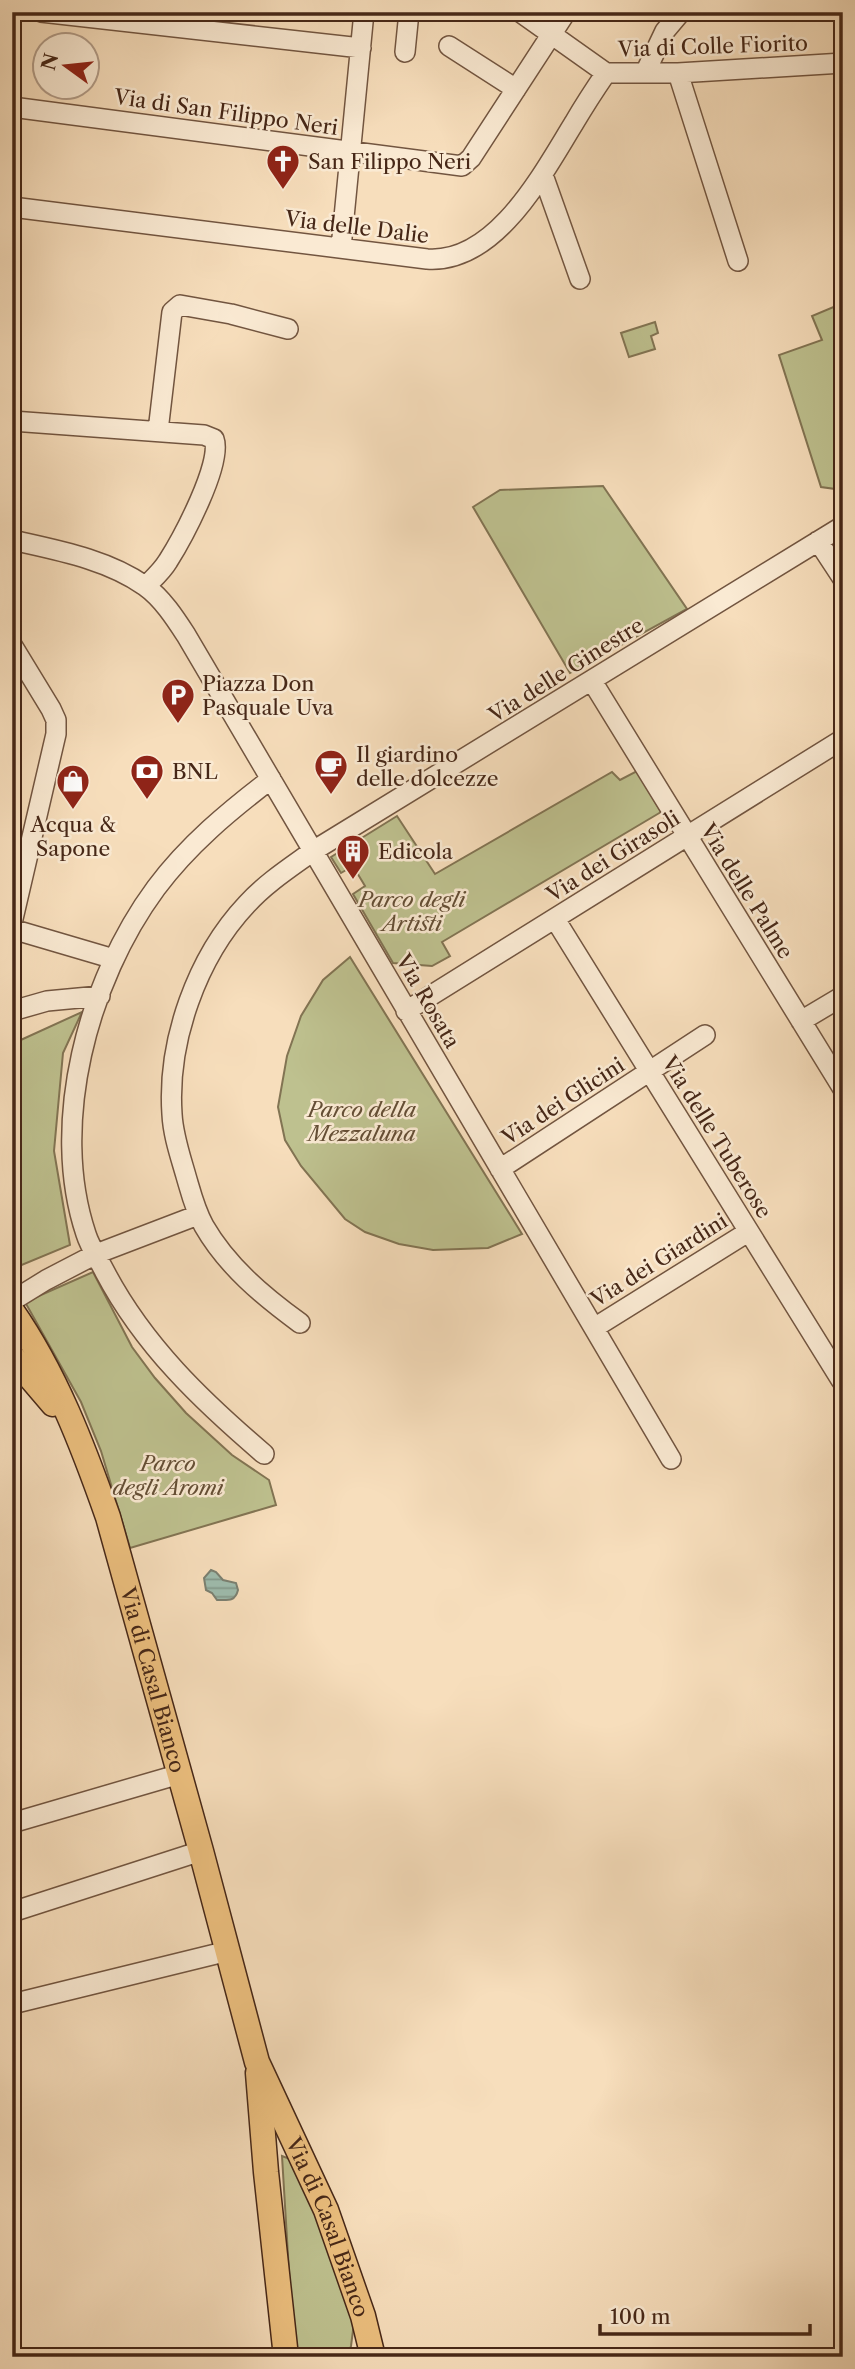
<svg xmlns="http://www.w3.org/2000/svg" width="855" height="2369" font-family="'Libre Caslon Text',serif">
	<defs>
		<pattern id="water-rules" width="6" height="5" patternUnits="userSpaceOnUse" patternTransform="scale(1.75)"><rect width="6" height="5" fill="#9ebcad"/><path d="M0 2.5h6" fill="none" stroke="#83998c"/></pattern>
	</defs>
	<rect width="100%" height="100%" fill="#f7debc"/>
	<filter id="stains"><feTurbulence type="fractalNoise" baseFrequency=".00286" numOctaves="4"/><feColorMatrix values="0 0 0 0 .2 0 0 0 0 .09 0 0 0 0 .02 0 0 0 .5 -.17"/></filter>
	<radialGradient id="worn" r=".72"><stop offset=".6" stop-color="#630" stop-opacity="0"/><stop offset="1" stop-color="#630" stop-opacity=".3"/></radialGradient>
	<path fill="#bec18f" stroke="#827453" stroke-width="2" d="M843 303V490L821 487 779 355 822 340 812 316Z
		M655 322 658 333 651 336 655 349 629 357 621 333Z
		M603 486 687 609 570 673 473 507 500 490Z
		M637 771 661 812 442 942 450 956 432 966 393 963 353 894 365 886 353 866 341 873 331 857 397 816 435 874 612 772 620 780Z
		M350 957 522 1234 488 1248 433 1250 399 1244 365 1232 345 1219 301 1166 285 1140 278 1107 287 1056 301 1016 323 980Z
		M82 1012 63 1053 54 1151 70 1245 12 1269V1044Z
		M93 1272 132 1347 155 1378 186 1413 232 1455 269 1480 276 1505 130 1548 101 1451 81 1402 25 1302Z
		M282 2156 290 2159 303 2180 354 2323 351 2346 347 2357H297L293 2338Z"/>
	<path fill="url(#water-rules)" stroke="#7b8071" stroke-width="2" d="M211 1570 216 1572 223 1580 236 1583 238 1590C235 1602 228 1600 217 1600L212 1593 206 1590 204 1578Z"/>
	<g fill="none" stroke-linecap="round" stroke-linejoin="round">
		<defs>
			<path id="minor" d="M41 12 361 48
				M520 12 606 73H678L843 63
				M449 46 516 89
				M405 52 409 12
				M645 73 665 31 681 12
				M678 73 738 261
				M12 107 462 166 471 158 566 12
				M543 175 580 279
				M12 207 427 259C496 264 543 173 574 123 584 106 595 89 606 73
				M341 248 364 12
				M12 421 204 435 214 439C223 463 182 539 168 561 162 571 154 578 146 586
				M158 431 172 312 180 305 231 314 288 329
				M12 540C56 550 107 559 145 586 162 598 175 618 186 635L671 1459
				M818 541 843 579
				M12 645 51 709 56 720V734L12 923
				M592 681 843 1089
				M555 919 841 1380
				M12 929 114 959
				M12 1011 47 1001 100 996
				M406 1011 843 739
				M801 1021 843 996
				M500 1169 705 1035
				M12 1301 46 1280 96 1254 198 1215
				M300 1323C263 1296 227 1266 204 1226 195 1210 191 1193 186 1176 180 1155 173 1135 172 1114 167 1041 197 957 247 904 266 883 291 867 313 851L843 526
				M594 1328 748 1232
				M264 1454C202 1401 144 1346 105 1272 99 1260 90 1247 86 1234 49 1124 88 980 156 888 188 845 229 811 271 779
				M12 1823 180 1774
				M12 1912 201 1851
				M12 2004 228 1951"/>
			<g id="major">
				<path id="s1" d="M12 1311C55 1373 83 1446 108 1517L201 1851 257 2062 326 2210 363 2316 373 2357"/>
				<path d="M12 1356 53 1404"/>
				<path d="M258 2073 266 2172 286 2357"/>
			</g>
		</defs>
		<use href="#minor" stroke="#725540" stroke-width="22"/>
		<use href="#major" stroke="#462717" stroke-width="27"/>
		<use href="#minor" stroke="#faead3" stroke-width="19"/>
		<use href="#major" stroke="#ecbf7e" stroke-width="24"/>
	</g>
	<defs>
		<symbol id="church-pin" viewBox="-11 -11 22 30"><path d="M0 17L-7.5 6A9.5 9.5 0 1 1 7.5 6Z" fill="#8f2418" stroke="#faead3"/><path d="M-1.2-6h2.4v3.5h3.3v2.4h-3.3V6h-2.4V-.1h-3.3v-2.4h3.3Z" fill="#fff"/></symbol>
		<symbol id="parking-pin" viewBox="-11 -11 22 30"><path d="M0 17L-7.5 6A9.5 9.5 0 1 1 7.5 6Z" fill="#8f2418" stroke="#faead3"/><path d="M-3.5-5.5H1a3.5 3.5 0 0 1 0 7H-1V5.5H-3.5ZM-1-3.4V-.6H.8a1.4 1.4 0 0 0 0-2.8Z" fill="#fff"/></symbol>
		<symbol id="cafe-pin" viewBox="-11 -11 22 30"><path d="M0 17L-7.5 6A9.5 9.5 0 1 1 7.5 6Z" fill="#8f2418" stroke="#faead3"/><path d="M-5.5-4.5H6V0H3Q3 3.5 0 3.5H-2.5Q-5.5 3.5-5.5 0ZM3-3.2v2h1.7v-2ZM-6 4.5H4V6H-6Z" fill="#fff"/></symbol>
		<symbol id="bank-pin" viewBox="-11 -11 22 30"><path d="M0 17L-7.5 6A9.5 9.5 0 1 1 7.5 6Z" fill="#8f2418" stroke="#faead3"/><path d="M-6-4H6V4H-6ZM0-2.3a2.3 2.3 0 1 0 0 4.6a2.3 2.3 0 1 0 0-4.6Z" fill="#fff"/></symbol>
		<symbol id="shop-pin" viewBox="-11 -11 22 30"><path d="M0 17L-7.5 6A9.5 9.5 0 1 1 7.5 6Z" fill="#8f2418" stroke="#faead3"/><path d="M-5-2.5h2.3a2.7 3.5 0 0 1 5.4 0H5L5.5 6h-11ZM-1.5-2.5h3a1.5 2.3 0 0 0-3 0Z" fill="#fff"/></symbol>
		<symbol id="building-pin" viewBox="-11 -11 22 30"><path d="M0 17L-7.5 6A9.5 9.5 0 1 1 7.5 6Z" fill="#8f2418" stroke="#faead3"/><path d="M-4-6H4V6H1V3H-1V6H-4ZM-2.5-4.3h1.7v1.8h-1.7ZM.8-4.3h1.7v1.8H.8ZM-2.5-1h1.7V.8h-1.7ZM.8-1h1.7V.8H.8Z" fill="#fff"/></symbol>
	</defs>
	<g fill-rule="evenodd">
		<use href="#church-pin" x="264" y="142" width="38" height="52"/>
		<use href="#parking-pin" x="159" y="676" width="38" height="52"/>
		<use href="#cafe-pin" x="312" y="747" width="38" height="52"/>
		<use href="#bank-pin" x="128" y="752" width="38" height="52"/>
		<use href="#shop-pin" x="54" y="762" width="38" height="52"/>
		<use href="#building-pin" x="334" y="832" width="38" height="52"/>
	</g>
	<g text-anchor="middle" dominant-baseline="central" stroke-width="5" stroke-linejoin="round" paint-order="stroke">
		<g font-size="21" fill="#462717" stroke="#faead3">
			<text transform="translate(713 46) rotate(-2)">Via di Colle Fiorito</text>
			<text transform="translate(226 112) rotate(8)">Via di San Filippo Neri</text>
			<text transform="translate(357 227) rotate(7)">Via delle Dalie</text>
			<text transform="translate(566 670) rotate(-32)">Via delle Ginestre</text>
			<text transform="translate(613 856) rotate(-32)">Via dei Girasoli</text>
			<text transform="translate(747 891) rotate(58)">Via delle Palme</text>
			<text transform="translate(428 1001) rotate(60)">Via Rosata</text>
			<text transform="translate(563 1101) rotate(-33)">Via dei Glicini</text>
			<text transform="translate(717 1137) rotate(58)">Via delle Tuberose</text>
			<text transform="translate(659 1260) rotate(-32)">Via dei Giardini</text>
			<text stroke="none"><textPath href="#s1" startOffset="397">Via di Casal Bianco</textPath></text>
			<text stroke="none"><textPath href="#s1" startOffset="973">Via di Casal Bianco</textPath></text>
		</g>
		<g font-size="21" fill="#462717" stroke="#faead3" text-anchor="start">
			<text x="308" y="161">San Filippo Neri</text>
			<text x="202" y="683">Piazza Don<tspan x="202" dy="24">Pasquale Uva</tspan></text>
			<text x="356" y="754">Il giardino<tspan x="356" dy="24">delle dolcezze</tspan></text>
			<text x="172" y="771">BNL</text>
			<text x="73" y="824" text-anchor="middle">Acqua &amp;<tspan x="73" dy="24">Sapone</tspan></text>
			<text x="378" y="851">Edicola</text>
		</g>
		<g font-size="21" font-style="italic" fill="#644e35" stroke="#faead3">
			<text x="412" y="899">Parco degli<tspan x="412" dy="24">Artisti</tspan></text>
			<text x="362" y="1109">Parco della<tspan x="362" dy="24">Mezzaluna</tspan></text>
			<text x="168" y="1463">Parco<tspan x="168" dy="24">degli Aromi</tspan></text>
		</g>
	</g>
	<rect width="855" height="2369" fill="none" stroke="#f7debc" stroke-width="42"/>
	<rect x="14" y="14" width="827" height="2341" fill="none" stroke="#462717" stroke-width="3.5"/>
	<rect x="21" y="21" width="813" height="2327" fill="none" stroke="#462717" stroke-width="2"/>
	<g transform="translate(66 66) rotate(285)"><circle r="33" fill="#faead3" stroke="#b29c88" stroke-width="2"/>
	<path d="M0-5L12 26L0 18L-12 26Z" fill="#8f2418"/>
	<text y="-10" font-size="19" font-weight="bold" text-anchor="middle" fill="#462717">N</text>
	</g>
	<path d="M600 2324v10h210v-10" fill="none" stroke="#462717" stroke-width="3.5"/>
	<text x="610" y="2324" font-size="21" fill="#462717" stroke="#faead3" stroke-width="5" paint-order="stroke">100 m</text>
	<rect width="100%" height="100%" filter="url(#stains)"/>
	<rect width="100%" height="100%" fill="url(#worn)"/>
</svg>
